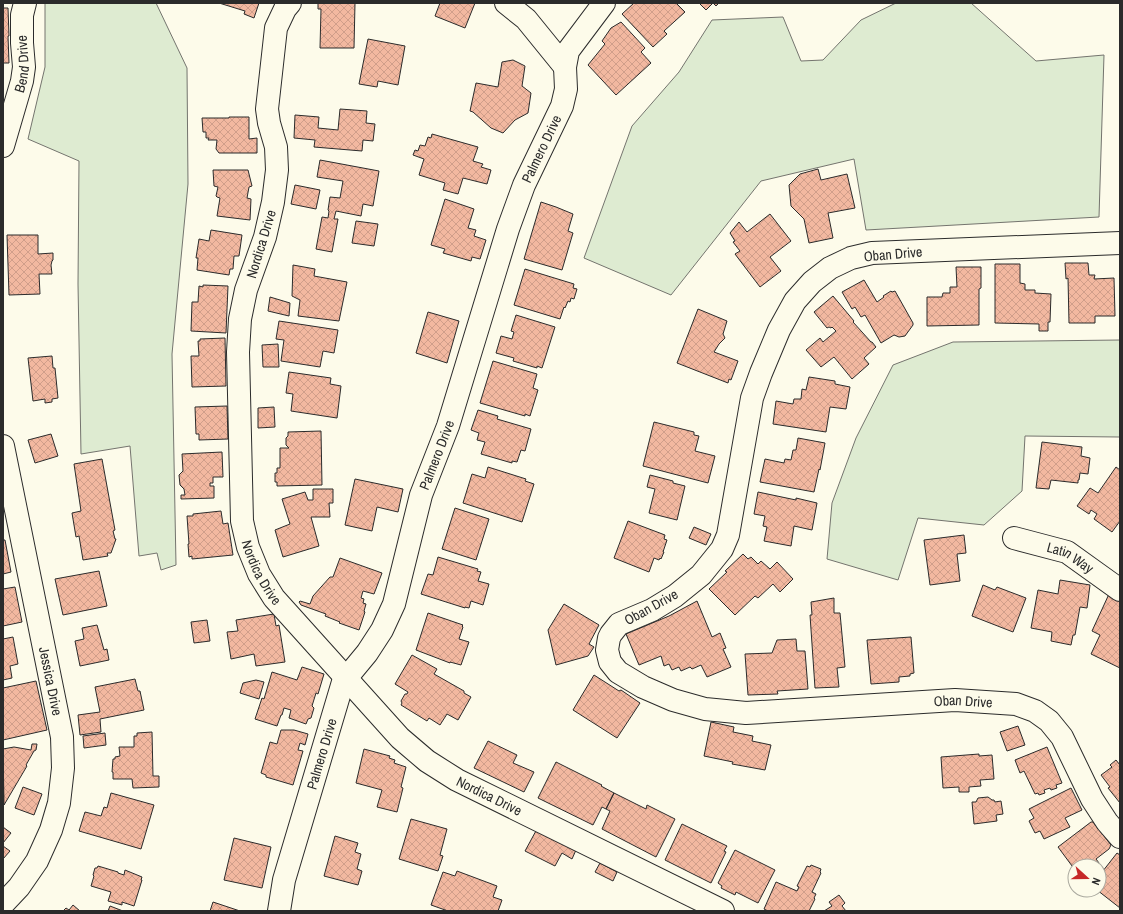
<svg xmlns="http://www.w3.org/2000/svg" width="1123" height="914" font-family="'Archivo Narrow',sans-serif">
  <defs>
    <pattern id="building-cross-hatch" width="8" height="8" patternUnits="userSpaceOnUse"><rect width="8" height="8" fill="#f2b8a0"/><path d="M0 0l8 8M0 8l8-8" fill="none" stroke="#d09e8a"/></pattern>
  </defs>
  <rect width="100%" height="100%" fill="#fdfbea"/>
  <!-- grass -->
  <path fill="#deebd1" stroke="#74746e" d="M45,3H156L187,68L188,184L172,354L176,565L161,570L157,553L139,556L130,446L81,454L78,284L79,161L28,139L45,67Z
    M896,3H971L1036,61L1104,55L1099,217L866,230L854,159L761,181L671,295L584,258L632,126L679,72L712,20L783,17L801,61L823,60L861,20Z
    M1120,340V438L1119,437L1025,436L1022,491L984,525L918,518L898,580L827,559L832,503L856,438L893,365L953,342Z"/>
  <!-- building -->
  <path fill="url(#building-cross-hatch)" stroke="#2b2b2b" d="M219,3H259L254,18L244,14L245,11Z
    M318,3H355L354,48H320L321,9H318Z
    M440,3H475L465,28L435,16Z
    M634,3H677V4L685,12L664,31L667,34L653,47L622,14Z
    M699,3H719L716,6L713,3L706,10Z
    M3,8H8L9,36H8L9,63H3Z
    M621,22L645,48L641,52L651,63L616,95L588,65L605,44L602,41L611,28Z
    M368,39L405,46L398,85L378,81L377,87L359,84Z
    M513,60L525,66L522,86L531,93L528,113L515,120L503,133L491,128L473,112L470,111L476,83L498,87L502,62Z
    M340,109L367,111L366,123L375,124L373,141L363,140L362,151L314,147L315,140L294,138L295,115L319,117L318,128L338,130Z
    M229,117H249V139L257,138V153H219L216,149L217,140H208L209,138H206V132H203L202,118H229Z
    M432,134L478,147L473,161L483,164L481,167L491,170L487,184L463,178L458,194L443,190L445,183L419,175L424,159L413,155L415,150L418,151L420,145L425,146L428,137L431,138Z
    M320,160L379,171L373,206L363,204L361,216L336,211L334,219H338L332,252L316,249L322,217L328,218L329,211L328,210L330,197L340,198L343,181L317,177Z
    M818,169L821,180L847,174L855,208L828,213L833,238L809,243L804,219L791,206L789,185L800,174Z
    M213,170H248L252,186L249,187L247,198L251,199L250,220L217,216L220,198L217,197L216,196L218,187L214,186Z
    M295,185L320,190L316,209L291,204Z
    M445,199L474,209L468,228L476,230L474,236L486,240L480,259L472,257L471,261L443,253L445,249L431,245Z
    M541,202L556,207L573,214L568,231L573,233L562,270L524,259Z
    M770,214L791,241L770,257L781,271L760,287L735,254L740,251L733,242L735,241L730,233L739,222L747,232Z
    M356,221L378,224L374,246L352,243Z
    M211,230L242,235L239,256H234L233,269H230L229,275L197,270L198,258H196L199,239L209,241Z
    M7,235H38V254L53,253V260L52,261L51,265L52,274H39L40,294L9,295Z
    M1065,263H1088L1089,275H1095L1094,279L1114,278L1115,316H1095V323H1069L1068,278L1066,279Z
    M995,264H1020V283L1025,284V290H1035V293L1051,294L1050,322H1048V331H1039V324L995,323Z
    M293,265L315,269L314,276L347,282L339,321L298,316L300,300L292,296Z
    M956,267H981V288L979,289V325L927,326V297H942L943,293H950V287H957Z
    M525,269L574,284L573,288L577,289L574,299L571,298L570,302L568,301L565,308L564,307L560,319L514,305Z
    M864,280L877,302L884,297L883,296L891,291L892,292L895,291L913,323V325L905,336L899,337L894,335L881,343L865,315L861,317L855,307L852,309L842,292Z
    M203,285L228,286L226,333L191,331L192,302H198L199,286L203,287Z
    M833,296L854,321L853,322L871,342H872L876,347L864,358L869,364L852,379L834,357L821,367L806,350L820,338L823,342L836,331L832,327L831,328L829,327L827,328L814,312Z
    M270,297L290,303L289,316L268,311Z
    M698,309L727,321L723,334L725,338L719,344L714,352L738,361L731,380L729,379L728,383L677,363Z
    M428,312L459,321L447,363L416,353Z
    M516,315L555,327L542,368L537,366V368L513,361L514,358L496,353L501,336L512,339L514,332L511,331Z
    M279,321L338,330L334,353L323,351L320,367L281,361L284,340L276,339Z
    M225,338L226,386L192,387L191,356H199L198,341H200V339Z
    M278,344L279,367H263L262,345Z
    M52,356L53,368H55L58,398L52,399V402L45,403V399L33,401L28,358Z
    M493,361L537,374L533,388L538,390L530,416L525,414V416L480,403Z
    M289,372L331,378L330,384L341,386L337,418L291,411L293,394L286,393Z
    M809,377L835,381V384L850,387L846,409L830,407L826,432L773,424L776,401L793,404L794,399H801L802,389L806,390Z
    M227,406L228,439L199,440V434H196L195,407Z
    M274,407L275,427L258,428V408Z
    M478,410L498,416L497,419L531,429L525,451L521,450L517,462L512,461V463L481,454L485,442L477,440L479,433L471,430Z
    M654,422L694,432V435L699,436L695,451L715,456L708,483L643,466Z
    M321,431L322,485L277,486V482H275V473H277V468H280V448H289L286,445V438L288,436V432Z
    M51,434L58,456L35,463L28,440Z
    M798,438L825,443L820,470L819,469L814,492L760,482L765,459L784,463L785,459L791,460L793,450H796Z
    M1042,442L1082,447L1081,456L1090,458L1088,474L1080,473L1079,480H1078V483L1051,480L1049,489L1036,488Z
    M222,452L223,477H213V483H210V486H214V498L181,499V495H185L184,489L180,485L179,475L183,471L182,454Z
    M102,459L115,530L113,531L115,539H116L111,553H107L108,556L83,560L79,536L76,537L72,513L81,511L74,464Z
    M488,467L526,479L525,481L534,484L522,522L463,503L472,474L485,478Z
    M1116,467L1120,470V521L1112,532L1094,519L1097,514L1091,510L1089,514L1077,506L1090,488L1098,493Z
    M650,475L673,481V483L685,486L677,520L649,513L655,489L647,487Z
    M355,479L403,489L398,512L377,507L372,531L345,525Z
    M313,489H333V503H329L330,517H311L319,546L283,557L275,530L290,524L282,499L305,492L308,500H313Z
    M758,492L796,500V498L817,503L812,530L794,526L791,546L764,541L767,527L763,526L765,516L754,514Z
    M455,508L489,519L476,560L442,549Z
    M221,511L223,524L228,523L233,555L192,559V556L189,557L188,544H189L187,516H193V514Z
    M628,521L665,535L664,539L667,540L663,552H664L661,559L660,558L659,560L654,558L649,572L614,558Z
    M694,527L711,534L706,545L689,538Z
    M964,535L966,553L957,554L960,581L930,585L924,540Z
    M3,540H5L11,572L3,574Z
    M743,554L748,559L751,557L758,564L761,561L770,569L777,562L793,579L780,592L773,584L758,598L755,596L735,615L709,589L727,572L725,571Z
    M438,557L478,569L477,571L481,572L478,581L489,584L483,605L471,601L469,608L465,607V608L421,594L428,574L433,575Z
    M340,558L382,573L374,594L363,591L361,598L364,599L363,603L366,604L364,611L365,612L359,630L339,623L340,622L325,616L326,614L301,605L299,602L300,601L310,604L313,596L330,577H333Z
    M99,571L107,606L63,615L55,579Z
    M1060,580L1090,585L1087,608L1080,607L1075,635H1073L1071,645L1051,641L1052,632L1031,628L1038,590L1058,594Z
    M983,585L995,590L997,587L1026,598L1013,632L972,616Z
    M15,587L22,622L3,626V589Z
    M1109,594L1120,599V668L1091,654L1100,635L1092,631Z
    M834,598V613H840L845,667L837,668L839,687L815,688L810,615H812L811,602Z
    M697,601L712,637L720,633L726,648L723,649L731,667L707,677L701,665L692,669L690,667L681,671L679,667L672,670L669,664L664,666L661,656L639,665L626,634L669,616Z
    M564,604L599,625L589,644L594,647L588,656L556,665L548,630Z
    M428,613L463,625L462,626L463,627L459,639L469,642L461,665L450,662V663L416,650Z
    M274,614L276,626L279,625L285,662L256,666L254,654L231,659L227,632L238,631L236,620Z
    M207,620L210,641L194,643L191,622Z
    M97,625L104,650L107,649L109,660L80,666L75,641L84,639L82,628Z
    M13,637L18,664L10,666L12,678L3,680V639Z
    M911,637L914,673L910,674V676L899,677V682L871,684L867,640Z
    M796,639L797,651H805L808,689L777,691L778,694L748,695L745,654L772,653L777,640Z
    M412,655L437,669L434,674L464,691V693L471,697L458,720L447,714L440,725L429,718L427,721L401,705L402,703L401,701L405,694H407L408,692L395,684Z
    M302,667L324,674L318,694L316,693L312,706L314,708L311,718L308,719L306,724L289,718L291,710L284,708L282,715H281L277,726L255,719L262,698L264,699L272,672L297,680Z
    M594,675L619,691L621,690L640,703L617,738L573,710Z
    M135,679L138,691H140L144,710L100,719L101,732L80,735L78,715L100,712L95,687Z
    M256,680L264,682L259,699L240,693L243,683Z
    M36,681L47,730L3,740V688Z
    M711,722L734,727L733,732L753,736L752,741L771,745L765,770L732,764L733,762L704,756Z
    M1018,726L1025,745L1007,751L1000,732Z
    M281,730H294L308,734L305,745L300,743L298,750L303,751L293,785L266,777V775L261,773L270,742L277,744Z
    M152,732L153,776H159V787L133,788L132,779H113V772H112L113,759H115V757L120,756L119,747H134V736H137V733Z
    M105,733L106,745L84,748L83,736Z
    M488,741L517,755L513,763L534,772L524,792L474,768Z
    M32,744H37L36,750L34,751L26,765L27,766L4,805L3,749L14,747L31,750Z
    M1047,747L1062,783L1056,785L1057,788L1051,790L1050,788L1044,790L1045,793L1039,795L1038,793L1035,794L1024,771L1020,773L1015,760Z
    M364,749L390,756L389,758L395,760L394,763L406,767L401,787L403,788L397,812L377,807L382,790L356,783Z
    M979,754V756L992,755L994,779L980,780L981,786L969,787V792H959V787L943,788L941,757Z
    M1116,760L1120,765V803L1108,788L1110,787L1101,775L1112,767L1110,765Z
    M556,762L602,785L601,786L614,793L606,809L602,807L593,825L538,798Z
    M23,787L42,794L34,815L15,808Z
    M1071,788L1082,810L1065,818L1070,827L1044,839L1040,831L1035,833L1029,821L1034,818L1029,809Z
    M111,793L154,805L141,849L79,831L85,812L101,816L104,807L107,808Z
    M614,793L646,809L647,805L675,819L656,857L602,829L610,811L606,809Z
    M988,797L992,800H994L995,802L1001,801L1003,814L996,815L997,821L974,824L972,802H976L978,798Z
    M411,819L447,829L440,855L443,856L438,871L399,859Z
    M1091,822H1093L1111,845L1109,849L1096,859L1099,863L1095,866H1075V870L1058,847Z
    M682,824L727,846L724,851L726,852L711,883L665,860Z
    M3,827L11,833L3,843Z
    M537,829L576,850L572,859L562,853L555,866L525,851Z
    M335,836L358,843L355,852L361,854L357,869L362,871L358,885L324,876Z
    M234,838L271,847L262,888L224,880Z
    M3,846L10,851L3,859Z
    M735,850L775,870L758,903L736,892L735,895L721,888L722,886L718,883Z
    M1117,853L1120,855V908L1097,890H1099V876Z
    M600,863L617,872L613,881L595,872Z
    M811,865L821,869L820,872L821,873L812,892L816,894L814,898L815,899L809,911H768L764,909L776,882L797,891L799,887L797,886L807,866L810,867Z
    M98,866L118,872V873L124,875L125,870L142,877L141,880H142L134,906L122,902V905L108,901L111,892L91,886L94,876L93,875L95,868H97Z
    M457,871L497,886L493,897L502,900L498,911H448L431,905L443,872L455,876Z
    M839,895L845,903L842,906L846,911H824L832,906L829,902Z
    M213,902L240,911H210Z
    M73,905L80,911H63L66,908L69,910Z
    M110,906L123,911H108Z"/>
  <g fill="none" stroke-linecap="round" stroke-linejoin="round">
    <!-- minor casing -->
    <g stroke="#2b2b2b" stroke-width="24">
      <g id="minor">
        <path id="s1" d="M290,3L285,9L276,28L267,109L269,123L276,147L277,170L273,202L265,237L246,290L240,319L238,352L242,521L248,547L259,574L274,598L400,738L427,761L457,780L723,911"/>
        <path d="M506,3L526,19L565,67"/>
        <path id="s2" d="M3,146L22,81L24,67L22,43V15L25,3"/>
        <path id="s3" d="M1120,243L872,253L851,258L830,268L812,282L795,301L779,330L761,373L752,398L728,535L722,549L701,575L675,596L652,610L619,624L611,634L609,638L607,650L610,662L618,672L643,687L673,700L705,709L746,713L955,700L1016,704L1035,711L1049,721L1062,737L1092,799L1107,822L1120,837"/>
        <path id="s4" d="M3,446L62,737L63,768L59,803L51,830L37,861L19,887L3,904"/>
        <path id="s5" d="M1014,538L1067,552L1120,590"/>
        <path id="s6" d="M279,911L284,880L343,682L367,653L382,630L394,604L421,495L448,426L508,229L524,185L562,106L566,89L565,67L568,51L604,3"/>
      </g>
    </g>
    <!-- minor -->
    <use href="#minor" stroke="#fdfbea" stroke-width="22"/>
  </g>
  <g text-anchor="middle" stroke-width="3" stroke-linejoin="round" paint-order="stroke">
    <!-- street labels -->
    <g font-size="14" fill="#2b2b2b" stroke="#fdfbea">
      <text dy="5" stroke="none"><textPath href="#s2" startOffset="85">Bend Drive</textPath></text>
      <text dy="5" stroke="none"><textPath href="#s6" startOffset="811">Palmero Drive</textPath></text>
      <text transform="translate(261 244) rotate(-73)" y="5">Nordica Drive</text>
      <text transform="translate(893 254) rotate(-5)" y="5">Oban Drive</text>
      <text dy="5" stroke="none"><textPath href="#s6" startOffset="487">Palmero Drive</textPath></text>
      <text dy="5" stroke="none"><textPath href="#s5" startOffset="60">Latin Way</textPath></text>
      <text dy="5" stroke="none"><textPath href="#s1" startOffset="584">Nordica Drive</textPath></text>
      <text transform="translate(651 607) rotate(-29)" y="5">Oban Drive</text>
      <text dy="5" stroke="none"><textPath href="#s4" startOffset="240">Jessica Drive</textPath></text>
      <text dy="5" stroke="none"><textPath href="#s3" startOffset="1140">Oban Drive</textPath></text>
      <text dy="5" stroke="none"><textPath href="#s6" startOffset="163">Palmero Drive</textPath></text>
      <text dy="5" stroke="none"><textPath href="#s1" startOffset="908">Nordica Drive</textPath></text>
    </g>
  </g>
  <!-- border -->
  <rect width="1123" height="914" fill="none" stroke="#2b2b2b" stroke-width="8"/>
  <!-- north arrow -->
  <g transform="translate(1087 878) rotate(111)"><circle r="19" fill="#fdfbea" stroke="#a9a89e"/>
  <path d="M0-3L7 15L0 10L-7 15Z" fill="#c62828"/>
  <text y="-6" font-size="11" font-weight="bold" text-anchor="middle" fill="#2b2b2b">N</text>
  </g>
</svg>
